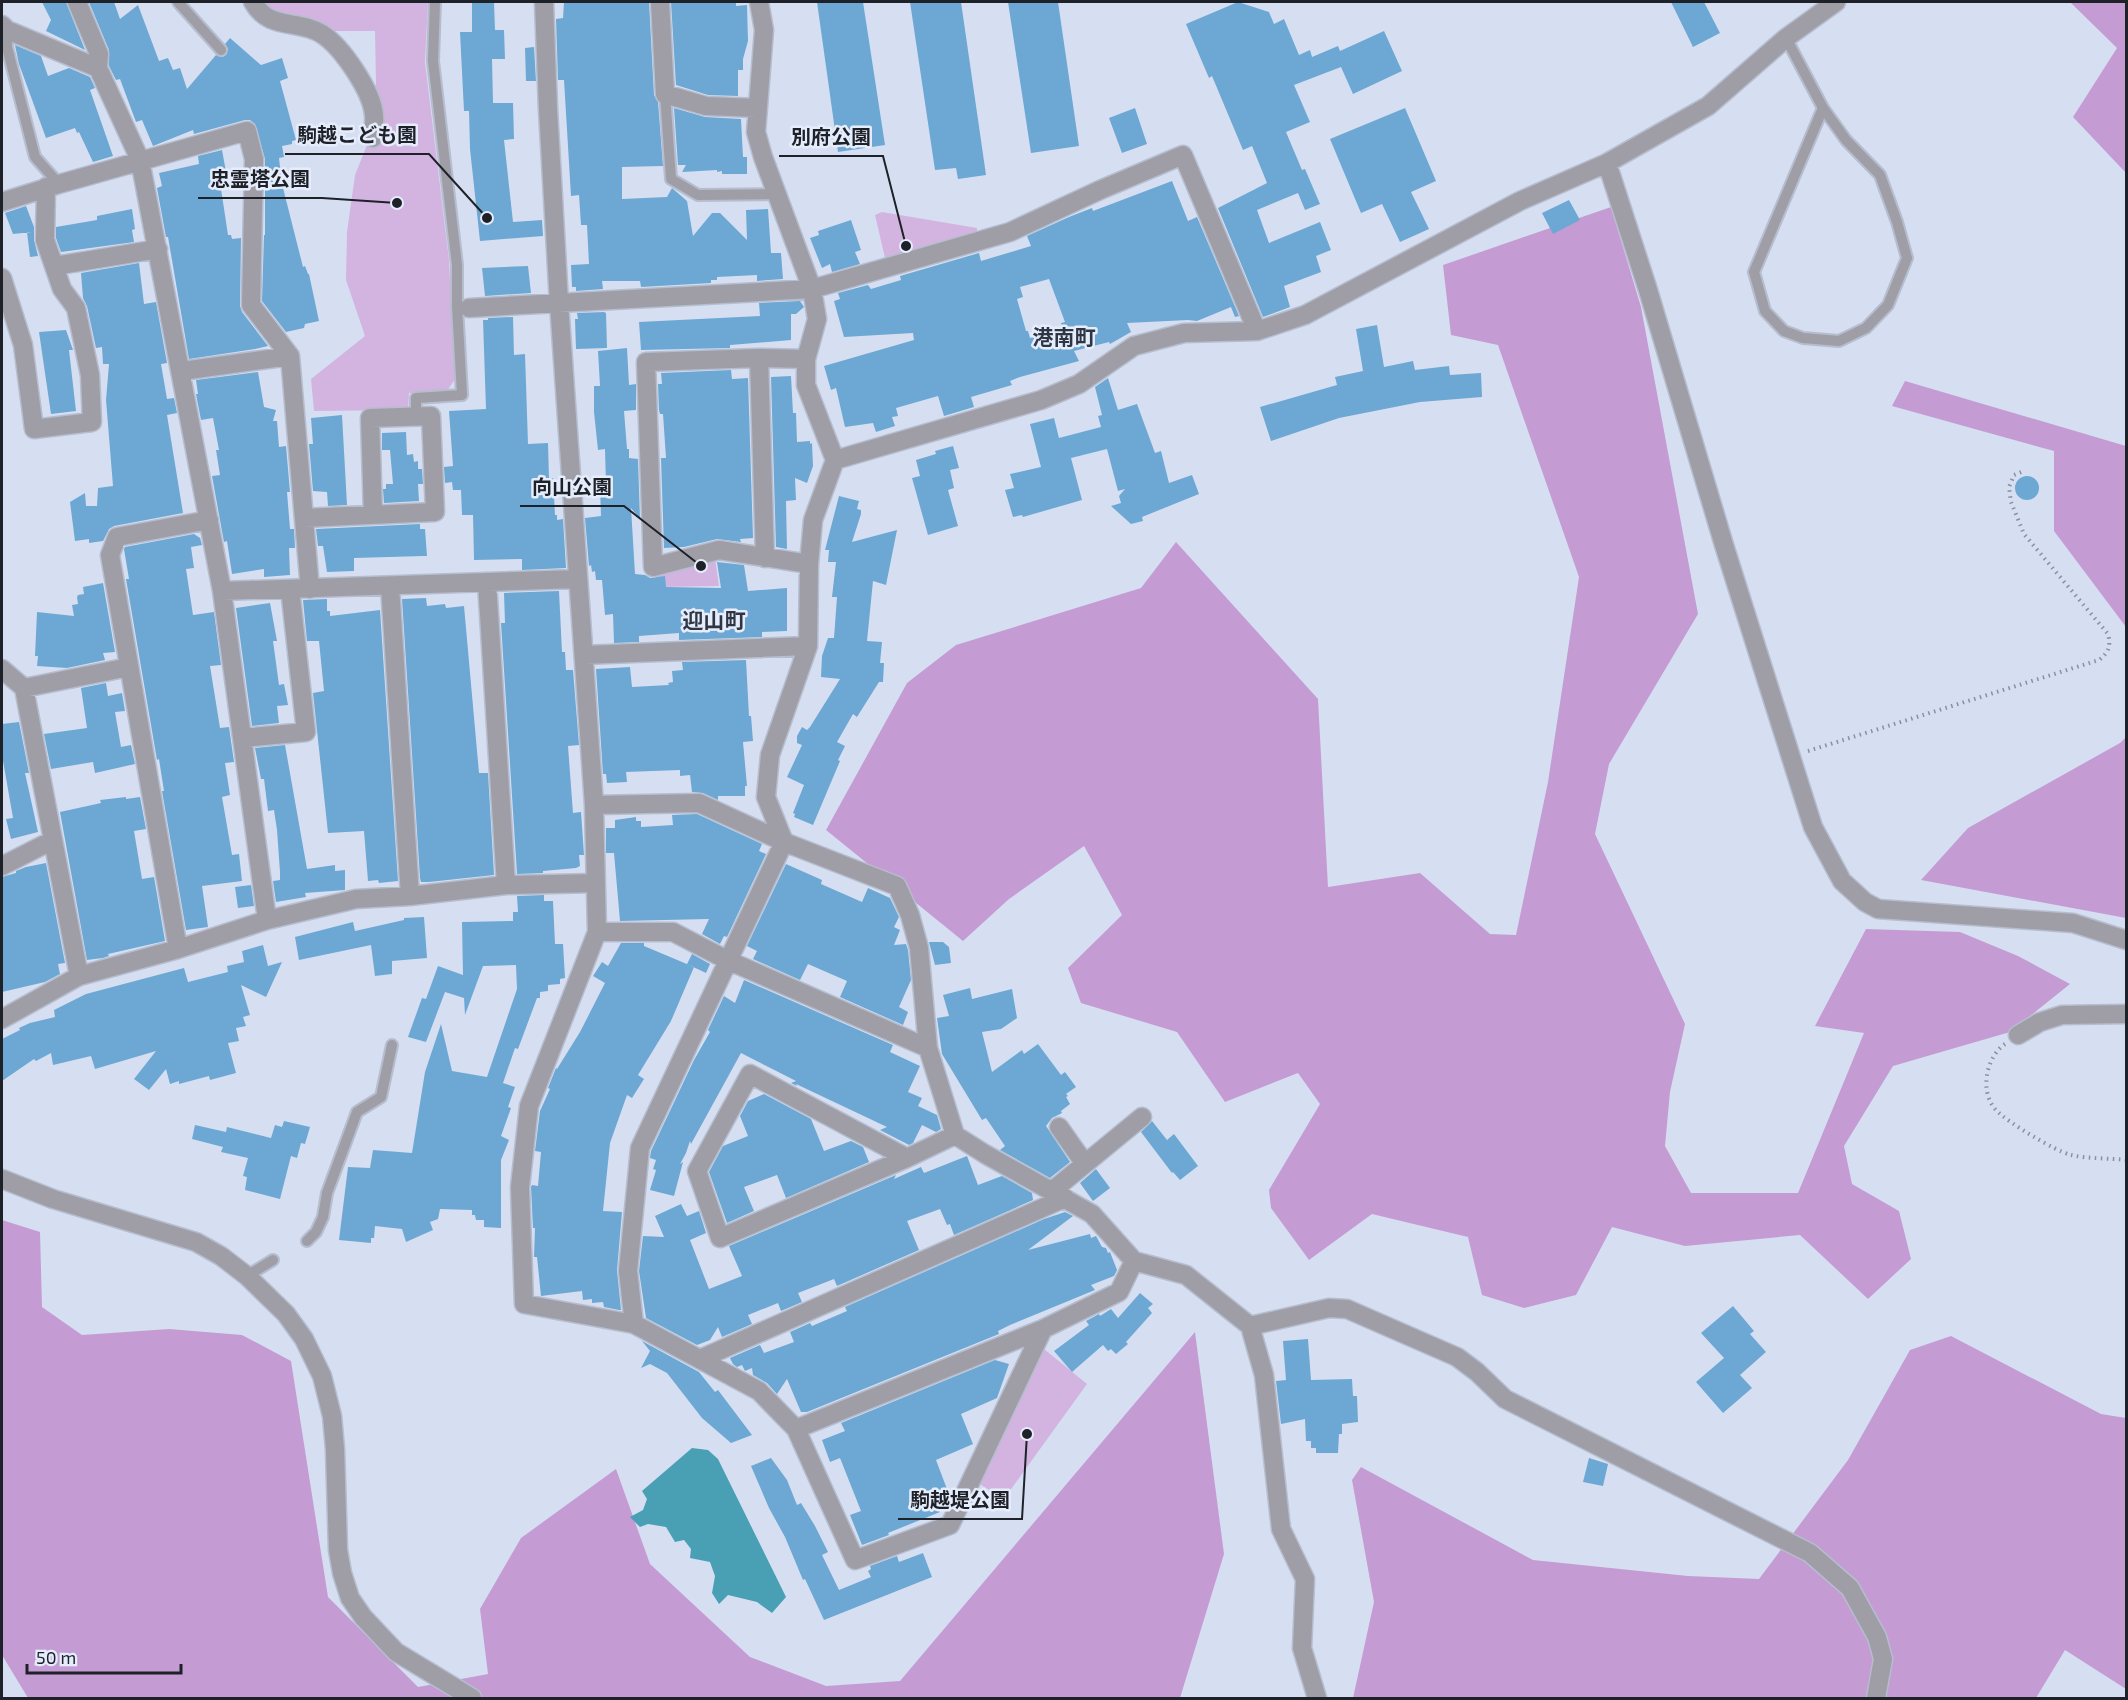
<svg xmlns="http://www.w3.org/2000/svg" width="2128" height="1700" font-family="'Exo 2','Noto Sans JP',sans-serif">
  <rect width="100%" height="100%" fill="#d6dff2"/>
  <!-- green -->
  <path fill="#d3b4e0" d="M265,2H428L425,62L449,260L455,379L447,391L409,393L408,410L314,411L311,379L365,336L346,280L347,232L355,175L367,145L368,117L359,91L376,85L375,31H332L278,15Z
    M882,212L977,228V233L885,258L875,215Z
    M715,558L719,586L659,587L658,573Z
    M1044,1349L1087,1384L1004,1499L978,1483Z"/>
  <!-- forest -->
  <path fill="#c49cd3" d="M2070,2H2126V173L2073,117L2117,48Z
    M1611,207L1641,307L1698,614L1609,764L1595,834L1685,1024L1670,1092L1665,1146L1691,1193H1798L1864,1033L1815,1026L1866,929L1960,932L2018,956L2070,984L2010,1032L1893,1066L1844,1146L1852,1184L1899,1211L1911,1259L1868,1299L1800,1235L1685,1246L1612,1227L1576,1295L1524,1308L1482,1295L1468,1237L1372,1214L1309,1260L1271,1208L1269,1190L1320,1104L1298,1073L1225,1102L1177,1032L1081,1003L1068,968L1122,915L1084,846L1009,899L963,941L826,830L907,683L956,645L1141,588L1176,542L1318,699L1328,887L1420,873L1490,934L1516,935L1548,782L1579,577L1498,345L1451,335L1443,265Z
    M1905,381L2126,446V627L2054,531V451L1892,406Z
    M2126,737V918L1921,880L1968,828L2120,743Z
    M2,1220L40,1232L42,1307L82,1335L169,1329L242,1335L291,1361L328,1597L418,1687L488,1674L480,1609L521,1538L616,1469L650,1564L750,1657L826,1686L900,1681L1195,1332L1224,1554L1180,1698H28L2,1655Z
    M1951,1336L2101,1414L2126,1418V1689L2065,1650L2036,1698H1353L1374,1602L1352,1480L1361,1467L1533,1560L1688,1576L1759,1579L1848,1460L1910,1350Z"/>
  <!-- water -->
  <path fill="#49a0b5" d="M692,1448L708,1450L718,1459L786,1597L772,1613L757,1602L728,1595L719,1604L712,1593L715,1576L710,1562L690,1558L691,1549L684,1540L675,1542L666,1527L648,1524L640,1527L630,1517L643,1510L647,1499L642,1491Z"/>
  <!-- building -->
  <path fill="#6ca8d3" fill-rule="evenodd" d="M42,2H66L85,50L46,31L51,20Z
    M89,2H114L120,19L138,5L159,61L168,58L173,70L180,68L187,89L216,55L222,57L226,55L228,49L225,44L230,38L261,65L282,58L288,78L280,81L296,140L292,141V144L282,146L284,157L279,158L282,184L303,267L305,266L308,274H309L319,321L305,324L304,328L286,332L262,301L264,235H265V159L255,124L250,120H245L194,134L193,130L153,146L142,120L136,122L120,79L116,80L109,66V50Z
    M472,2H494L495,30H504L505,59H492L493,103H513L514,139L504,140L513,222L542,220L543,236L480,241L470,149L469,111H464L460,32H472Z
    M564,2H649L654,95L658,102L663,166L622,167V199L667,197L672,188L687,201L693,236L712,213H720L747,240L746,210L768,209L771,253H781L783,279L757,281V275L717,277V280H711V283L641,287L640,281H602L603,289L576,291V287H572L571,265L589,264L587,225H581L579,195L571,196L564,80H558L556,19L563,18Z
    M671,2H736V6L747,5L748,41L743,59V70H738V96L708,95L676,85Z
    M817,2H863L885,145L838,152Z
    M910,2H961L986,175L958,179L956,168L935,170Z
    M1008,2H1058L1079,146L1031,153Z
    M1238,2L1269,12L1274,24L1284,19L1299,55L1310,50L1312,57L1338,46L1340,51L1384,31L1402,71L1353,94L1341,67L1294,85L1310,122L1286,132L1302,170L1305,169L1320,204L1305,210L1298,193L1257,210L1269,243L1320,222L1331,250L1316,256L1321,272L1284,286L1290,307L1263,317L1218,208L1267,183L1252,146L1243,150L1212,76L1209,78L1186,24Z
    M1671,2H1704L1720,33L1693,47Z
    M15,45L41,56L48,76L69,68L90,77L95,88L90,90L113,156L93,162L79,132L77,133L75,128L46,138L19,64Z
    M534,47L536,81H526L525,48Z
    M674,108L705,117L741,119L743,157H747V174H722V171L717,172V170L682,172L686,165H678Z
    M1135,108L1147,144L1122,153L1109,118Z
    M1405,108L1436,181L1411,192L1429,229L1400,242L1382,204L1361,213L1330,139Z
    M222,150L229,188L221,189L228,235H231L232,239L241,238L240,306L242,312L268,346L255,349L189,359L168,237H166L157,188L162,186L159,173L199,164L198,156Z
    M1172,181L1188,221L1197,217L1239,316L1235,317L1231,307L1197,321L1188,320L1127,323L1131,332L1110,344L1109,342L1074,351L1079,361L1020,377L1010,381L1012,385L971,397L974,407L944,416L938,396L896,408L898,416L892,417L895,426L876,432L873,423L845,427L836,388L831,390L824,366L914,340L913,333L844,337L834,301L840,299L838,293L868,285L871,289L901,280L900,276L979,253L981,261L1031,246L1027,236L1069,217L1092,208L1093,211ZM1049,279L1065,322L1061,323L1063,330L1030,338L1028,331H1026L1017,299L1023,297L1020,287Z
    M1569,200L1580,220L1553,234L1542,213Z
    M26,206L34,227V240L38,256L30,257L27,232H32L13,234L5,213Z
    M132,209L135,229L132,230L134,242L61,252L56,238V227L97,220V216Z
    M851,220L861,250L855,252L860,264L832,272L830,264L822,268L810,238L819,235L818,231Z
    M139,263L144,304L156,302L167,363L161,364L167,399L174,398L177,413L167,415L183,513L114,526L109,529L103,541L89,543V539L75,541L70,502L85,493L86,506H97L98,488L113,486L106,400L109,364H103L102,347L96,348L87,306L83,298L81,273Z
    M528,266L531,293L485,296L482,268Z
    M800,301L804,307L796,314H791V340L730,345V348L641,350L639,322L760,316L759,303Z
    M604,312L606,313L607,348L576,349L575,319H578L577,313Z
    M513,317L514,355L525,354L528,444L548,443L549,479L553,478L555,515H557V520L563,519L566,568L522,570V559L474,560L473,515H462L461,490H453L452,482L445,483L444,467L453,466L449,411L486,409L483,320H488V318Z
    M1377,325L1384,367L1413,361L1415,370L1449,366L1450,375L1481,373L1482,397L1420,402L1339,418L1271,441L1260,407L1337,385L1335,377L1363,371L1356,329Z
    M66,330L73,350H69L76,411L51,414L39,332Z
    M627,348L629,385L636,384V410L624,411L627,449H629V458L638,459L640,519L631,508L635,574L645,575L650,578L665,576L666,587L721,588L717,562L744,565L748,591L787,588V631L762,632V637L679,640V633L639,636V642L614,643L613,614L605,615L602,580H596L595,571L592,572L591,565L589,566L585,518L601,516L600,485H606L605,449L598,450L594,412V386H600L598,351Z
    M731,370L732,379L748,378L753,538L740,539L741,542L717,539L684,547L664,548L661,458H666L663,414H660L659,410L658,384H662L661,373Z
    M258,372L264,407L276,410L273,421H277L279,447L286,446L290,492H287L290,529H294L295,548H289L290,575L264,577V569L232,574L227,541L224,542L212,476L220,475L216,450H219L213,418L201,420L196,394H198L196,380Z
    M791,376L793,413H796L797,442L810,441V444L812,443L813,466L807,483L795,478L796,500L786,501L787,549L776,547L771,377Z
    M1108,378L1118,410L1137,404L1155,453L1161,451L1169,483L1192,475L1199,494L1142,517L1143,521L1131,524L1111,506L1121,503L1119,496L1125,489L1118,491L1107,449L1071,458L1082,500L1023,517L1022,515L1013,517L1005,490L1014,488L1010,474L1041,467L1030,424L1054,418L1059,438L1101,427L1098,416L1102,415L1095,387Z
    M342,415L347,505L328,506L327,492L313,491L309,444H313L311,418Z
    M406,432L407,455L413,454L414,462L418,461V469H422L423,484H418L419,501L384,503L383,489H386V484H393L390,450H382V433Z
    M953,446L959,468L950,470L954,488L948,490L958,526L928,535L912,478L920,476L916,460L936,454L935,451Z
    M2015 488a12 12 0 1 1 24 0a12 12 0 1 1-24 0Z
    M839,496L859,501L857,509L861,510V514L852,542L897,530L886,585L873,581L867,641L882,642L880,663H884L883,682H879L857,717L853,714L837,742L845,746L838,760L840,761L813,825L794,817L795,814L793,813L804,785L787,777L802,745L797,743V736L802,727L807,730L810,727L840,679L821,677L822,656L828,638H834L837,597H832L836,562H828L829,550H825Z
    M420,524V529H425L427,556H424L354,558V571L327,572L323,546H318L316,529Z
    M194,534L200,538L202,545L191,547L194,568L186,569L193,615L214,612L221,665L210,666L220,728L229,727L234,762L225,763L230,795L222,797L232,855L239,854L242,881L202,886L208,927L186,930L162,791H164L159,759L157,760L126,579H129L124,549L125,547Z
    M103,583L115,652L103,653L105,660L67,668L37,666L38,656H35L37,612L74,616L72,605L78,604L77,597L78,595L84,594L83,587Z
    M559,591L562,652H565L566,670H573L579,745L568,746L573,813L581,812L584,855H579L580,866L576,868L543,871V873L517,874L501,623H505L504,593Z
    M426,598L427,606L445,604L446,608L464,606L479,773H488L494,875L429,882H421L420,878L402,599Z
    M327,599V611H330V616L380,610L398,881L379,883L378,880L368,881L364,831L328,833L313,693L324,691L319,641H307L303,600Z
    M270,603L277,641H273L279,685L284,684L288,705L277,706L279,723L252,726L236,608Z
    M746,660L749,716H751L753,741L743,742L747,786H745V796H718V800L703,793L692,792L690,775L680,776V770L626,772L627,782L607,783L606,774H603L596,669L630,667L632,687L669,685L668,683L673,682L672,671L683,670L682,662Z
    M106,683L108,696L122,693L125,711L115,712L121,747L131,745L135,764L95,773L93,762L51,769L44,734L87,728L81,688Z
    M19,722L29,773H25L38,832L11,839L6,819L13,818L2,755V724Z
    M285,745L307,869L335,865V871L345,870V890L305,893L306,897L276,902L273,881L280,880V872L277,830L274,810L268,811L264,779H261L255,748Z
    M126,797V799L140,797L146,829L134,831L142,879L154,877L165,941L108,954L109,956L103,958L87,960L60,812L101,803L100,800Z
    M697,814L762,844L759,851L766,854L727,937L724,936L720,944L702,934L709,919L620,921L614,853H606V828H615V820L636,817V821H641V827L673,825L672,815Z
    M46,863L65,963L58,964L60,974L45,982L2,992V877L16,873V871L26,867Z
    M786,864L822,880L821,884L862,902L868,888L890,898L899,917L894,927L900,930L894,945L906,944L908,950L911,980L899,1007L908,1012L903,1025L840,997L847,981L808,964L800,980L753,959L757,951L747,946Z
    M251,885L254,906L238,908L235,887Z
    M544,895V901H553L555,944H563L565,978L560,979V984L548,985V991L540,992V998H537L518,1049L515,1048L503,1083L515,1087L508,1107L511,1108L501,1136L509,1140L501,1160V1228L484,1227V1220H476L475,1215H472V1210L440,1209L438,1219L430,1222L433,1230L406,1242L402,1229L375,1226L374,1238H371V1243L339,1240L348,1167L370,1168L373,1150L412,1153L425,1072L441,1024L452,1071L487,1077L517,989L516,965L483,966L465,1015L464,998L445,992L426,1042L408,1037L422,998L426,999L438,966L463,975L462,922L513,921V912H518L517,896Z
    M424,917L427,958L392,961V974L375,976L371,945L299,960L295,937L353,922L355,931L404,920V918Z
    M929,942H943L949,947L951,963L935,965Z
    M644,943V946L694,967L671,1021L638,1075L644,1079L632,1098L627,1095L610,1143L603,1211L622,1212L617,1270L621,1310H619L604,1307L603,1302L592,1303V1299L583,1300L582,1291L541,1296L537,1257H534L535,1228H533L531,1187L532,1185L538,1186L541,1152L535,1151L540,1111L550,1089L548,1088L556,1068L557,1069L580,1032L605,983L593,976L602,962L608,966L621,943Z
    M263,945L268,966L282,962L266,997L241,985L250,1015L243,1017L246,1026L236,1028L239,1041L228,1043L236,1073L210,1080L209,1076L179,1084V1081L170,1084L166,1069L149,1090L134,1079L156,1051L95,1069L91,1056L53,1065L51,1053L36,1061L34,1059L2,1081V1039L20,1030L19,1028L30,1023L55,1017L54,1010L86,994L184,968L188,982L228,972L227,966L244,962L242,951Z
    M692,954L710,964L706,973L687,964Z
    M744,980L893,1045L890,1052L920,1066L908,1092L922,1098L918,1106L937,1115L941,1129L936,1132L922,1125L913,1143L909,1145L880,1130L887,1127L796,1084L797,1086L791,1083L796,1081L741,1053L691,1144L690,1141L686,1153L680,1164L683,1162L674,1196L650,1190L656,1170L653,1169L656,1160L650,1158L651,1151L694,1060L710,1032L708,1030L724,996L735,1003Z
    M970,988L972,999L1012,989L1017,1018L1001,1029L982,1032L992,1072L1022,1050L1024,1054L1038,1044L1061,1075L1065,1072L1076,1087L1066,1094L1068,1096L1066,1097L1070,1104L1061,1111L1062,1113L1052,1118L1046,1126L1070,1162L1050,1178L1000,1150L1005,1146L986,1118L982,1120L942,1054L937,1018L949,1016L943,995Z
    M764,1094L811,1119L824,1151L851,1141L863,1147L869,1162L786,1198L777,1175L744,1187L754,1211L727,1223L709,1172L723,1146L748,1136L740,1116L748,1101Z
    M284,1121L310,1127L305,1144L301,1143L297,1158L291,1156L280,1199L245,1190L247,1177L243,1176L248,1158L221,1152L223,1147L192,1139L195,1125L226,1132L227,1127L271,1138L275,1125L282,1127Z
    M1152,1121L1167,1140L1174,1134L1198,1166L1180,1180L1173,1172L1172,1173L1141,1132Z
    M967,1156L978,1185L1002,1176L1032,1193L1033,1200L954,1235L950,1224L947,1225L940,1209L907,1221L919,1250L837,1286L834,1279L798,1293L802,1302L781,1311L778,1303L748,1315L752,1324L722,1337L718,1327L710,1340L697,1345L646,1318L639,1271L643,1236L664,1237L655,1216L681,1204L687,1216L699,1211L706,1233L690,1240L709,1289L742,1276L729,1246L896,1175L894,1179L921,1167L924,1173Z
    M1096,1169L1110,1188L1093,1201L1080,1183Z
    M1065,1212L1073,1216L1028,1250L1090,1234L1091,1238L1096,1236L1102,1247L1106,1248L1108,1253L1110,1252L1117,1270L1114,1276L1091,1285L1095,1290L1010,1325L998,1331L999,1334L807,1412H801L787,1379L777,1394L767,1383L753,1375L752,1368L745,1371L742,1365L737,1367L733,1364L730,1358L760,1345L764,1353L794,1342L790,1332L810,1323L812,1326L847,1311L845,1307L1044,1219Z
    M1140,1293L1153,1304L1148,1308L1152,1313L1126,1342L1128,1344L1116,1354L1111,1349L1108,1351L1103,1345L1072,1372L1054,1351L1089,1325L1086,1321L1099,1314L1100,1316L1111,1309L1118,1318Z
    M1733,1306L1754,1331L1750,1334L1766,1352L1740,1375L1752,1388L1723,1413L1696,1382L1724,1358L1701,1333Z
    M1308,1339L1311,1380L1352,1379L1353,1396H1357L1358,1422L1342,1424V1434H1339L1338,1453H1316V1448H1311V1441H1306L1305,1419L1281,1424L1276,1381L1286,1380L1283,1341Z
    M642,1341L699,1372L715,1392L718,1390L752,1435L731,1443L702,1418L667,1373L650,1364L641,1368L650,1351Z
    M995,1360L1009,1364L997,1398L961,1414L973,1444L936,1460L950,1497L945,1499L946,1507L939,1510L940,1512L888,1533L889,1535L862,1545L850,1515L861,1511L840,1458L830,1462L822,1440L845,1431L841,1423Z
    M771,1458L787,1480L797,1505L801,1503L815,1526L828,1552L822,1555L839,1590L871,1577L868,1571L871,1569L870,1566L897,1556L899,1562L923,1553L932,1577L824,1620L805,1579L803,1580L785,1537L769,1508L751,1466Z
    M1589,1458L1608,1464L1603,1486L1583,1482Z"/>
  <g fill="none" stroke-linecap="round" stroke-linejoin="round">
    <!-- service casing -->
    <g stroke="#b5bdce" stroke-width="14">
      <path id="service" d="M178,2L221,50
        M7,30V47L35,157L59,184
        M1786,38L1823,108
        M665,94L671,179L698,195L777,194
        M1823,108L1846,140L1880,175L1897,222L1907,258L1888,305L1866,328L1839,341L1803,338L1784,331L1765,311L1754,272Z
        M416,408V398L462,395L457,306V265L433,61L435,2
        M307,1241L316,1232L323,1217L327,1193L357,1112L381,1097L392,1045
        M247,1276L273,1260"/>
    </g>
    <!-- minor casing -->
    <g stroke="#b5bdce" stroke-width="21">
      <path id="minor" d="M77,2L99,54L98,68
        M253,2C269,31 298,19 322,34C342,47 372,91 374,115C375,122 373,131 373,138
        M544,2L548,109L559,303L594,805L597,932L529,1106L520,1187L524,1304L634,1324L759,1391L796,1429L855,1560L950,1525L1043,1329
        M660,2L665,94L706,106L757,108
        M2,25L7,30L98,68L140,160L222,591L267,920
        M1607,163L1648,290L1724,545L1813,827L1842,881L1865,902L1878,909L2073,923L2126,940
        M2,202L59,184L247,131L254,159L251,305L290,356L310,589
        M54,266L158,249
        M2,278L23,345L34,429L92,422L90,375L76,308L62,289L45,240L46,187
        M469,308L812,289L1010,232L1100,190L1183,155L1257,331
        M759,358L765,558
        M806,359L759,358L646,362L653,567L719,550L809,564
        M182,371L290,356
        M835,460L1041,400L1079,384L1134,346L1184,333L1257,331L1305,315L1520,201L1607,163L1708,106L1786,38L1836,2
        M304,518L435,512L431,416L370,418L373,515
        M487,582L506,885
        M390,586L410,896
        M222,591L578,579
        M584,655L808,646
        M2,669L24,688
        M242,738L306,732L290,589
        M594,805L699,803L784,842L897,886L910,915L919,948L928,1048L955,1135L985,1154L1092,1214L1134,1261L1186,1275L1250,1326L1264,1375L1281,1529L1305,1579L1302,1648L1317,1698
        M2,866L53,840
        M597,932H673L727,960L928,1048
        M178,949L110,555L117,537L209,520
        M79,976L24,688L129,667
        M2,1019L79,976L178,949L267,920L356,899L410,896L506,885L596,883
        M2018,1035L2040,1022L2062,1015L2126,1014
        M750,1074L907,1158L720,1238L697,1171Z
        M1059,1127L1085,1164
        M907,1158L955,1135
        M1052,1191L1142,1117
        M634,1324L628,1271L640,1148L784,842L766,797L770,755L808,646L809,564L813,520L835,460L806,385V359L817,319L812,289L763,157L756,132L764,30L759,2
        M1250,1326L1329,1308L1347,1309L1457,1357L1477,1372L1505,1399L1810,1553L1850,1588L1877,1637L1883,1659L1876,1698
        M700,1359L1065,1198
        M796,1429L1043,1329L1119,1292L1134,1261"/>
    </g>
    <!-- tertiary casing -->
    <g stroke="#b5bdce" stroke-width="21">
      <path id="tertiary" d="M2,1179L53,1199L196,1242L221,1256L247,1276L286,1314L304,1339L322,1376L332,1416L335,1449L338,1550L342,1573L350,1598L363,1617L396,1652L472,1698"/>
    </g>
    <!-- path -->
    <path stroke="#89909e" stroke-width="4" stroke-dasharray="1.5 4.5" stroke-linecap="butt" d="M1808,751L2099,660C2109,652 2111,646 2108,634L2024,534L2011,502L2009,487L2014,475L2024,471
      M2005,1044C1986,1057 1979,1092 1996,1110C2007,1122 2055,1151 2071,1155C2088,1159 2109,1158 2126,1160"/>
    <!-- service -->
    <use href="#service" stroke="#9f9ea7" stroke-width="10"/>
    <!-- minor -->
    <use href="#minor" stroke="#9f9ea7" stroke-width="18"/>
    <!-- tertiary -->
    <use href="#tertiary" stroke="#9f9ea7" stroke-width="18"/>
  </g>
  <g text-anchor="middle" stroke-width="5" stroke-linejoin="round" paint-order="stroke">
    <!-- quarter labels -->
    <g font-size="21" font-weight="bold" fill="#2e3543" stroke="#e5ecfb">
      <text x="1064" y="345">港南町</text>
      <text x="714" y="628">迎山町</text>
    </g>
  </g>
  <!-- callouts -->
  <path fill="none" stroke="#1e2128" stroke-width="2" d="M487 218L429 154H285M906 246L883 156H779M397 203L322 198H198M701 566L624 506H520M1027 1434L1022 1519H898"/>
  <g fill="#1e2128" stroke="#e5ecfb" stroke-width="2">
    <circle cx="487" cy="218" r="6"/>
    <circle cx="906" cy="246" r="6"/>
    <circle cx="397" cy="203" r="6"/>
    <circle cx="701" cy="566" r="6"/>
    <circle cx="1027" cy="1434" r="6"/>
  </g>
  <g font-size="20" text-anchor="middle" font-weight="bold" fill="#1e2128" stroke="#e5ecfb" stroke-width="5" stroke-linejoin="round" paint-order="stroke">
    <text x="357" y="142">駒越こども園</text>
    <text x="831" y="144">別府公園</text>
    <text x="260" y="186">忠霊塔公園</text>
    <text x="572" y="494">向山公園</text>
    <text x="960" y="1507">駒越堤公園</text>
  </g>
  <!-- border -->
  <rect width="2128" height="1700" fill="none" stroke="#1e2128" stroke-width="6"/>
  <!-- scale -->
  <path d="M27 1664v9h154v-9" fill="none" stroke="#1e2128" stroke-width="3"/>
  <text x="36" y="1664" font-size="18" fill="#1e2128" stroke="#e5ecfb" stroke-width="4.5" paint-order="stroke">50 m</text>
</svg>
